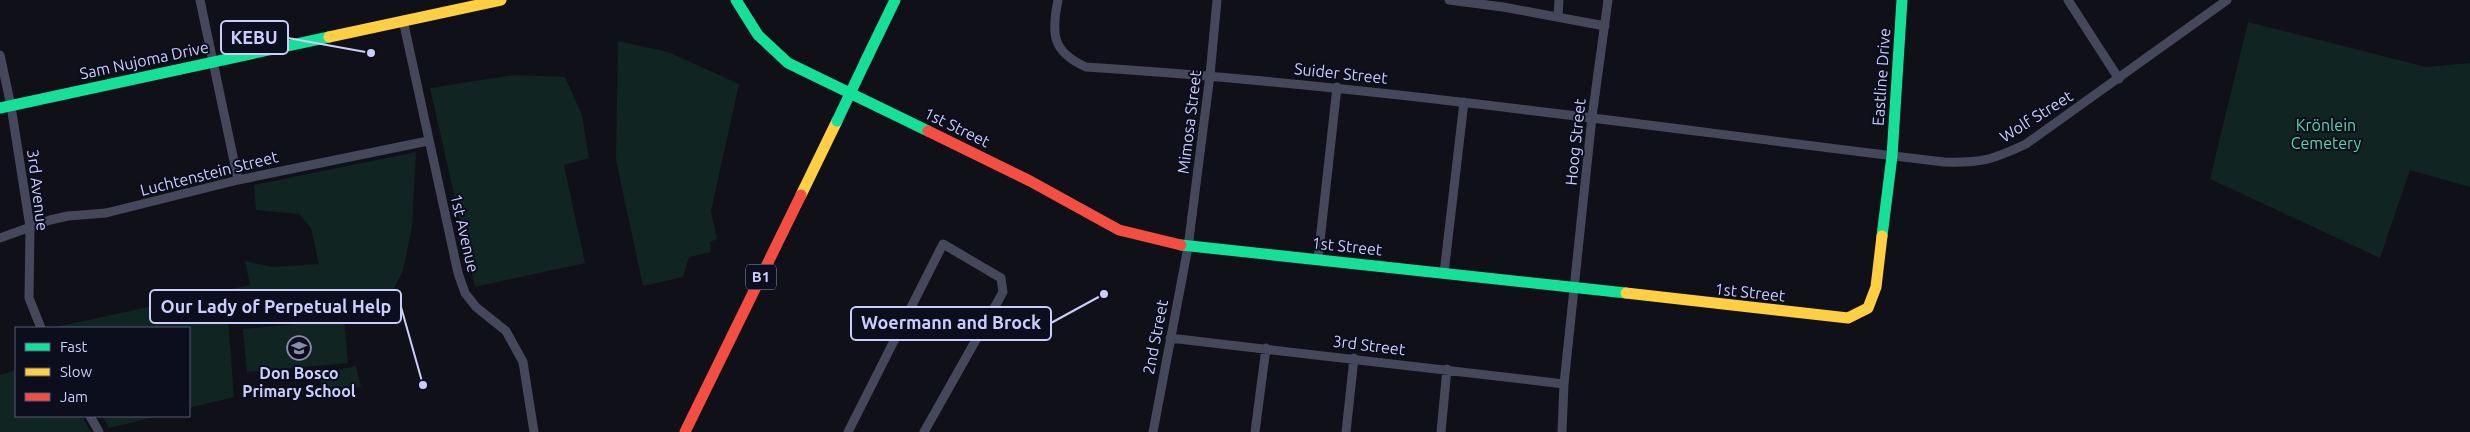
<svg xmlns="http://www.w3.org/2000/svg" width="2470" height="432" font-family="Ubuntu,sans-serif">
  <rect width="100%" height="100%" fill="#101019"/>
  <!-- green -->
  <path fill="#102421" d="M2248,22L2426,67L2470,63V187L2410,170L2380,258L2210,179Z
    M618,41L668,52L739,84L711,211L717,239L710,242L711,252L689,257L683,277L643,286L616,160Z
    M513,75L565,77L582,115L589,158L564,165L585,263L475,287L430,88Z
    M416,152L412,226L403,271L391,294L363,312L228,319L234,397L189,408V328H51L250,285L245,261L273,267L319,264L311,228L299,214L256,210L254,185Z
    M344,319L348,363L247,372L243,329Z
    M356,366L361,387L323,395L319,374Z
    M16,370V416H82L91,432H0V375Z
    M102,416H159L109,428Z"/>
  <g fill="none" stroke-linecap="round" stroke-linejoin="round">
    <!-- street -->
    <path stroke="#45485a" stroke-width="9" d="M200,0L238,180
      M1058,0C1051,34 1052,52 1086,67C1373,85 1658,128 1944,162C1982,163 1992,160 2026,144L2227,0
      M1449,0L1503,7L1605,26
      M2068,0L2119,79
      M1558,16L1559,0
      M403,20L458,273L465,293L476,307L506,331L523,362L534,432
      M0,55L11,106L30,227L29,298L41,328
      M0,238L50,220L68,216L106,213L238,180L428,141
      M1318,259L1337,87
      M1444,273L1464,102
      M1170,338L1564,384
      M90,416L99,432
      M848,432L943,244L1001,278L1003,292L924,432
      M1153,432L1188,247L1210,75L1217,0
      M1255,432L1266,348
      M1346,432L1354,358
      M1441,432L1447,369
      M1562,432L1564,384L1592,117L1608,0"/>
    <!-- fast -->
    <path stroke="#16e098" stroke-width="11" d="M736,0L758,35L788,63L928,131
      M866,60L895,0
      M0,108L329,37
      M1882,236L1892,156L1902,0
      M1181,245L1626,293"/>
    <!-- slow -->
    <path stroke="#ffcf43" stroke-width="11" d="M329,37L501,0
      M801,195L837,121
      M1626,293L1848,318L1868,308L1876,287L1882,236"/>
    <!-- jam -->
    <path stroke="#f24e42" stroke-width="11" d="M928,131L1030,181L1119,230L1181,245
      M685,432L801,195"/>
    <!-- fast-bridge -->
    <path stroke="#16e098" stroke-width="11" d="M837,121L866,60"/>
  </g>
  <!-- icons -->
  <defs>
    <g id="school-ring" transform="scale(1.25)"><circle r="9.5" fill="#0c0d1d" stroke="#8a8cad" stroke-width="1.5"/><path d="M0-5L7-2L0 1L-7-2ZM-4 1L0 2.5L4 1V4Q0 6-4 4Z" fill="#8a8cad"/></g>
  </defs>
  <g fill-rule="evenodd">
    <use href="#school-ring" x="299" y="348"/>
  </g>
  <g text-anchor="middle" stroke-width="4" stroke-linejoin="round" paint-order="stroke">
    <!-- shield labels -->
    <rect fill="#0c0d1d" stroke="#9294ba" stroke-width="1" x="746" y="264.5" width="30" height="25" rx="4"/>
    <g font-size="15" font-weight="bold" fill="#cbcefd">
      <text x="761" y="282">B1</text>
    </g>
    <!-- street labels -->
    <g font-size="16" fill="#cbcefd" stroke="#0c0d1d">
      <text transform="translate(144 60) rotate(-12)" y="6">Sam Nujoma Drive</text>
      <text transform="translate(1341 73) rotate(6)" y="6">Suider Street</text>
      <text transform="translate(1881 77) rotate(-86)" y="6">Eastline Drive</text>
      <text transform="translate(2036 116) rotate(-32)" y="6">Wolf Street</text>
      <text transform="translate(1189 122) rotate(-83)" y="6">Mimosa Street</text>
      <text transform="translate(957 127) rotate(26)" y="6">1st Street</text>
      <text transform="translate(1575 142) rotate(-84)" y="6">Hoog Street</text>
      <text transform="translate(209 173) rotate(-14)" y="6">Luchtenstein Street</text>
      <text transform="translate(38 190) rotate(83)" y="6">3rd Avenue</text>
      <text transform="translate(465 233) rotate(77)" y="6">1st Avenue</text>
      <text transform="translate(1347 246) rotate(6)" y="6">1st Street</text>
      <text transform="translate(1750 292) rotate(6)" y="6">1st Street</text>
      <text transform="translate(1155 337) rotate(-79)" y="6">2nd Street</text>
      <text transform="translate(1369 345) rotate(7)" y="6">3rd Street</text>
    </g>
    <!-- park labels -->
    <g font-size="16" fill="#5ad9a2" stroke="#0c0d1d">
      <text x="2326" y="131">Krönlein<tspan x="2326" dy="18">Cemetery</tspan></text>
    </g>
    <!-- poi labels -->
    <g font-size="16" font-weight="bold" fill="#cbcefd" stroke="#0c0d1d">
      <text x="299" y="379">Don Bosco<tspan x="299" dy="18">Primary School</tspan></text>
    </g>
  </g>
  <!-- callouts -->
  <path fill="none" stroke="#cbcefd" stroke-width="2" d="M371 53L288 38M423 385L401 307M1104 294L1051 323"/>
  <g fill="#cbcefd" stroke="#0c0d1d" stroke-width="2">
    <circle cx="371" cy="53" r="5"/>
    <circle cx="423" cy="385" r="5"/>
    <circle cx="1104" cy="294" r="5"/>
  </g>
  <g fill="#0c0d1d" stroke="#cbcefd" stroke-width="2">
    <rect x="221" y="21" width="67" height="33" rx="5"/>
    <rect x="150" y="290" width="251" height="33" rx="5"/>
    <rect x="851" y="307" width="200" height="33" rx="5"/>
  </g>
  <g font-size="18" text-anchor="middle" font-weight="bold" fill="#cbcefd">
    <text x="254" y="44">KEBU</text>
    <text x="276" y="313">Our Lady of Perpetual Help</text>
    <text x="951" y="329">Woermann and Brock</text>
  </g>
  <!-- legend -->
  <rect x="15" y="327" width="175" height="90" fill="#0c0d1d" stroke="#585a77"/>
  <rect x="25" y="343" width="25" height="8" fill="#16e098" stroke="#585a77"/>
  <text x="60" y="352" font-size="15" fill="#cbcefd">Fast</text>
  <rect x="25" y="368" width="25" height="8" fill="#ffcf43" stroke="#585a77"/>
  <text x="60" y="377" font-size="15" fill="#cbcefd">Slow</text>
  <rect x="25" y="393" width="25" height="8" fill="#f24e42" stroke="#585a77"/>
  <text x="60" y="402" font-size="15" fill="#cbcefd">Jam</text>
</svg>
